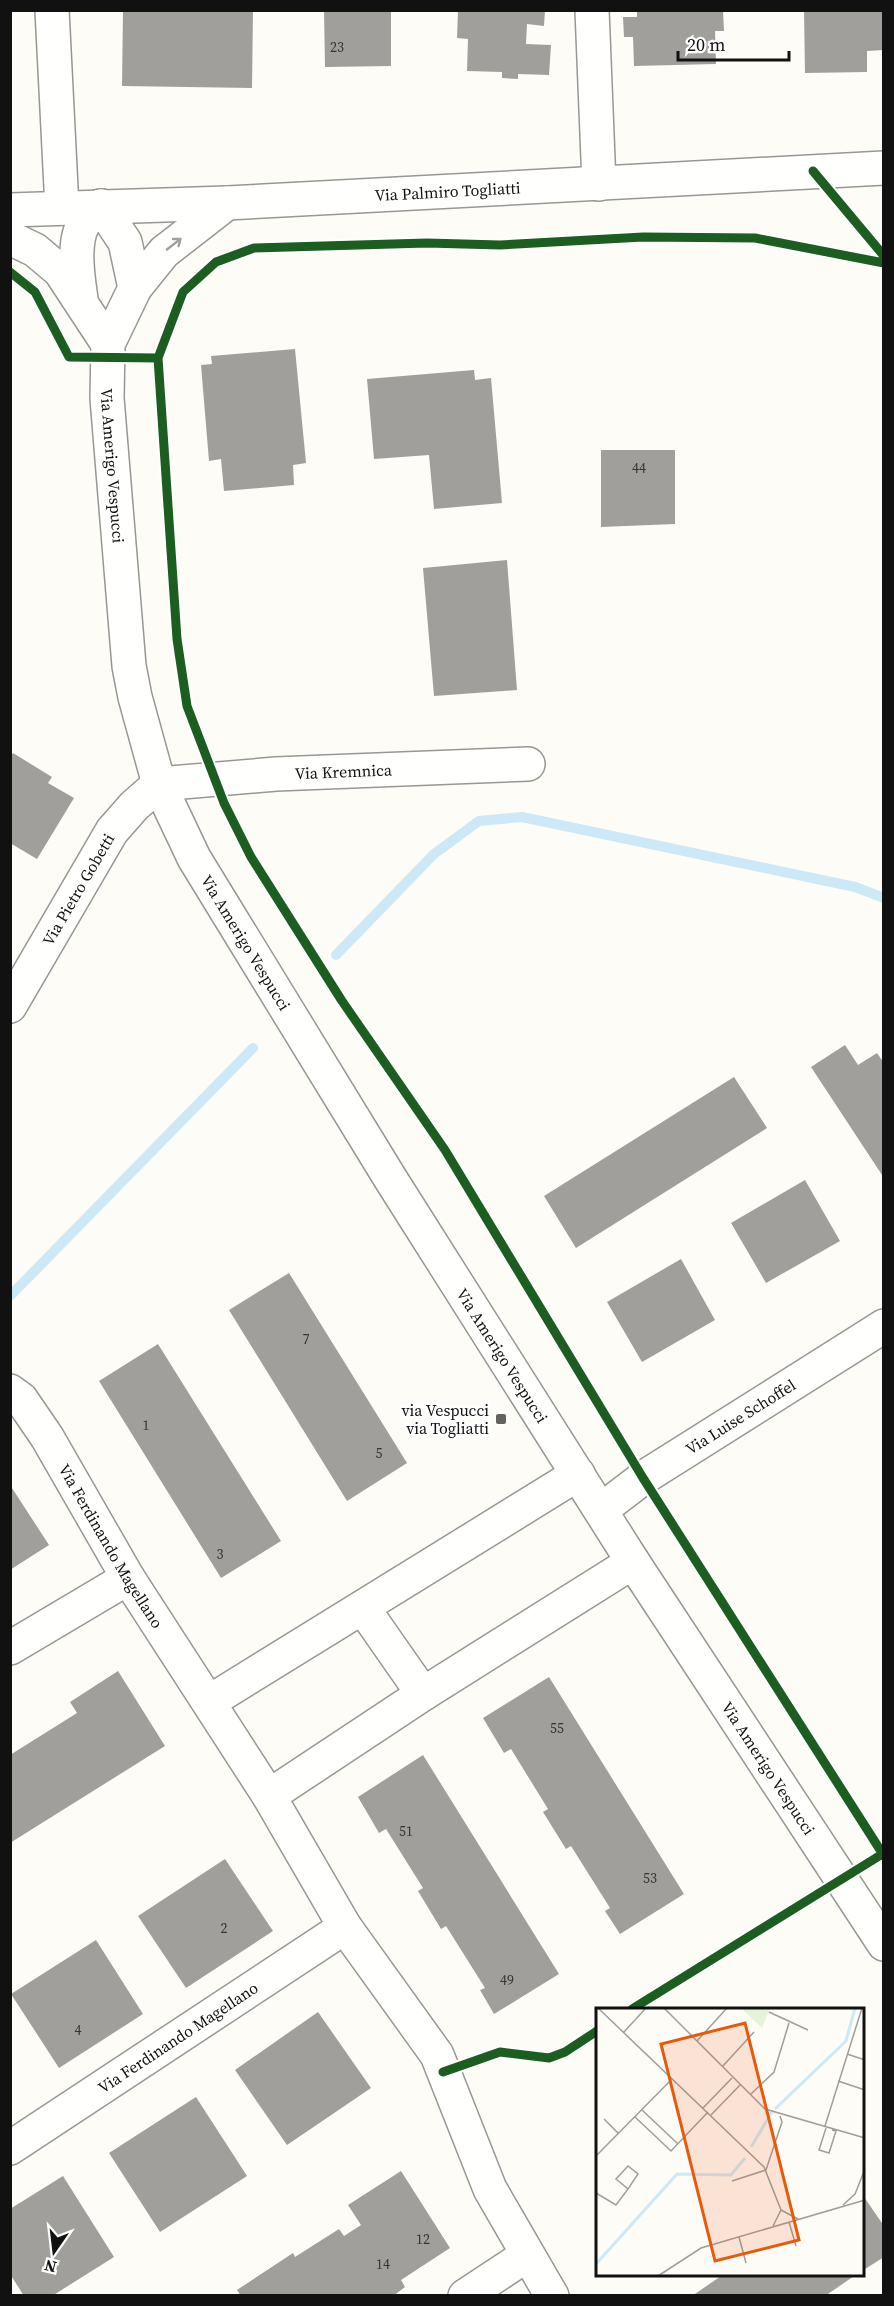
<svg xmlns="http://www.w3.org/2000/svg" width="894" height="2306" font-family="'Source Serif 4',serif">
  <rect width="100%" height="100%" fill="#fdfcf7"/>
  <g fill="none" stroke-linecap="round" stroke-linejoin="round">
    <!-- stream -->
    <path stroke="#cde8f7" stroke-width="10" d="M336,955L434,854L479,821L522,817L855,887L884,898
      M10,1296L253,1048"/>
  </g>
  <!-- building -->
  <path fill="#a19f9c" d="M123,10H253L252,88L122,86Z
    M324,10H391V66L325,67Z
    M458,10H545L544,26L527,24L526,44L551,45L549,75L518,74V79L502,78V72L467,71L468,39L457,38Z
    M637,10H723L724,31H715L716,64L634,66L633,37H624L623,17H637Z
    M804,10H884V50L867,51V72L805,73Z
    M295,349L306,463L293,465L294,485L224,491L221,459L209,461L201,365L212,364L211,356Z
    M474,370L475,380L491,378L502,503L434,509L429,455L374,459L367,379Z
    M601,450H675V524L601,527Z
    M507,560L517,690L434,696L423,568Z
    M13,753L52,777L48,783L74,798L37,859L10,843V758Z
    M845,1045L858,1065L877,1053L884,1063V1178L811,1067Z
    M734,1077L767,1128L576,1248L544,1196Z
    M805,1180L840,1241L766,1283L731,1223Z
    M681,1259L715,1320L642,1362L607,1302Z
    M289,1273L407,1463L347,1501L229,1310Z
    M158,1344L281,1541L221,1578L99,1381Z
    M10,1485L49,1545L10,1570Z
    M118,1671L165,1746L10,1843V1755L77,1713L70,1702Z
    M549,1677L684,1894L620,1934L605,1911L610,1908L571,1846L566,1849L543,1812L548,1809L511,1749L504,1753L483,1718Z
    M423,1755L559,1974L494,2014L480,1990L485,1988L446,1926L441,1929L418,1891L423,1888L386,1829L379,1833L358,1797Z
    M225,1859L273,1931L186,1988L138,1916Z
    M96,1940L143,2014L59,2068L11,1994Z
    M318,2012L371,2088L287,2145L235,2070Z
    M196,2097L247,2176L160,2232L109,2153Z
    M401,2171L450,2248L401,2280L405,2287L393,2296H241L237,2290L293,2253L295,2257L339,2229L344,2236L361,2225L348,2205Z
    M63,2176L114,2257L52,2296H24L10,2274V2209Z
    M862,2194L884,2226V2257L862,2271Z
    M724,2274H857L825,2296H692Z"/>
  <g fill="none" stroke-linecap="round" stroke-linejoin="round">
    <!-- minor casing -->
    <g stroke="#979795" stroke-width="36">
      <g id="minor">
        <path d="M52,10L62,208"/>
        <path d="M592,10L599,184"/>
        <path id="s1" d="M227,203L164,252L135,288L108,344L107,398L129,666L135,697L159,784L194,858L390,1178L633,1562L884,1944"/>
        <path d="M101,206L125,242L135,288"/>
        <path id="s2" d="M10,210L227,203L884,168"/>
        <path d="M10,238L35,250L60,271L108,344"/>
        <path d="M81,299C78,278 72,242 84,223C88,217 96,211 101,206"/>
        <path id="s3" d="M10,1006L112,831L134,806L159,784L276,774L528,764"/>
        <path id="s4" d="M10,1391L21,1399L47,1437L128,1578L269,1796L345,1927L437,2055L490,2189L552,2296"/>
        <path id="s5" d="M601,1510L643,1478L884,1326"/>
        <path d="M363,1608L423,1694"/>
        <path d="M10,1648L128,1578"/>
        <path d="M209,1702L578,1474"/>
        <path d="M269,1796L423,1694L633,1562"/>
        <path id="s6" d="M10,2148L345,1927"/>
        <path d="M465,2296L527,2255"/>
      </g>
    </g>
    <!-- minor -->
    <use href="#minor" stroke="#fffffe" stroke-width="33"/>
    <!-- cycleway casing -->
    <g stroke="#fff" stroke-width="13">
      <path id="cycleway" d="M813,171L884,256
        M10,272L35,292L69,357L158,358L183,292L216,262L254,248L427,243L500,245L643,237L755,238L884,263
        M158,358L177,639L187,706L224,803L251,857L342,1001L445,1150L643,1478L884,1856
        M632,2009L884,1853
        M443,2072L500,2052L549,2058L565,2052L597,2031"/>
    </g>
    <!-- cycleway -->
    <use href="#cycleway" stroke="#1b5e20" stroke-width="9"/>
  </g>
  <!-- one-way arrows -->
  <defs><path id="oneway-shaft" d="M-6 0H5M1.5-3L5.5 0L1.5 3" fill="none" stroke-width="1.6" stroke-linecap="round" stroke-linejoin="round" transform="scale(1.5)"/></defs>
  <use stroke="#a0a09f" href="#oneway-shaft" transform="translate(174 244) rotate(-38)"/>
  <!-- markers -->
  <rect fill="#646362" stroke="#fff" stroke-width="2" x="495" y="1413" width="12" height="12" rx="3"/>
  <g text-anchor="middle" stroke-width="6" stroke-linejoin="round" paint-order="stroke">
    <!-- number labels -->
    <g font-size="14" fill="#353434">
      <text x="337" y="52">23</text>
      <text x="639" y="473">44</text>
      <text x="306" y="1344">7</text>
      <text x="146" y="1430">1</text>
      <text x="379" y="1458">5</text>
      <text x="220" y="1559">3</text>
      <text x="557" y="1733">55</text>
      <text x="406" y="1836">51</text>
      <text x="650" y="1883">53</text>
      <text x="224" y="1933">2</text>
      <text x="507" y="1985">49</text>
      <text x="78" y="2035">4</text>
      <text x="423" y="2244">12</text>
      <text x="383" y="2269">14</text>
    </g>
    <!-- street labels -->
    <g font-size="16" fill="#111" stroke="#fff">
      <text dy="6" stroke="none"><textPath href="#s2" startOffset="438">Via Palmiro Togliatti</textPath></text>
      <text dy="6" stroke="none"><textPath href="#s1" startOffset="310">Via Amerigo Vespucci</textPath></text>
      <text dy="6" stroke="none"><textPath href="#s3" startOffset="454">Via Kremnica</textPath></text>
      <text dy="6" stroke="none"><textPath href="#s3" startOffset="135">Via Pietro Gobetti</textPath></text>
      <text dy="6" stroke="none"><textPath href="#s1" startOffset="814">Via Amerigo Vespucci</textPath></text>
      <text dy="6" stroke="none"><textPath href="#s1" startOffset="1300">Via Amerigo Vespucci</textPath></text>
      <text dy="6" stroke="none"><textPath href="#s5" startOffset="168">Via Luise Schoffel</textPath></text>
      <text dy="6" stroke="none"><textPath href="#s4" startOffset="186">Via Ferdinando Magellano</textPath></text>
      <text dy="6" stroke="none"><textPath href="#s1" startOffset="1791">Via Amerigo Vespucci</textPath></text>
      <text dy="6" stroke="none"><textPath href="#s6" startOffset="201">Via Ferdinando Magellano</textPath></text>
    </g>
    <!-- poi labels -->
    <g font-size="16" fill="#111" stroke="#fff" text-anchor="end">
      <text x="489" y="1416">via Vespucci<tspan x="489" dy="18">via Togliatti</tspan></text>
    </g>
  </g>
  <!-- overview -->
  <g transform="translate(596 2008)">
    <rect width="268" height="268" fill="#fdfcf7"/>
    <path d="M145,0H174L166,20Z" fill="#e7f3d7"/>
    <path fill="none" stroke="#cde8f7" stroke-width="3" d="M179,101L250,33L259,0M155,139L176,104M0,256L81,166L135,167L149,150"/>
    <path fill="none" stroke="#9f9e9b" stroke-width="1.5" d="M2,0L168,159L185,202L177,218M68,0L169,101L269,130M173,4L212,22M27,25L50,0M101,33L131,0M251,46L269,52M126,59L158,24M242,73L269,82M154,87L178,64L193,15M107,100L136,70M46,102L82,136M115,107L144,77M39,109L75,143L112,104M8,111L23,126M229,118L266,0M230,120L223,142L233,145L240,123L236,122M0,148L76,71M136,173L170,162L186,114L184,108M0,185L20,197L32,181L42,166L32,158L20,171L32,181M247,197L259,186L269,161M185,202L202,211M193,214L200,238M143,229L150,255M62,268L105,240L269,192"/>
    <path fill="#e8590c" fill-opacity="0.15" stroke="#e8590c" stroke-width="3" d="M149,15L203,232L119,253L65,36Z"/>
    <rect width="268" height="268" fill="none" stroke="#111" stroke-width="3"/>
  </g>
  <!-- border -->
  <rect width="894" height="2306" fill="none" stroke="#111111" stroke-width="24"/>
  <!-- north arrow -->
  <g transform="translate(54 2252) rotate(194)" stroke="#ffffff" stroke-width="4.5" paint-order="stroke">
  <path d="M0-4.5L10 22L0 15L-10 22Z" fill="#111111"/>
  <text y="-9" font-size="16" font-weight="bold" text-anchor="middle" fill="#111111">N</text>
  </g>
  <!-- scale -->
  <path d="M678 51v9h111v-9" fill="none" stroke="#111111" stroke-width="3"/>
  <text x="687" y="51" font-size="18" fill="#111111" stroke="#ffffff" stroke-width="4.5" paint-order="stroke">20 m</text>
</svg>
